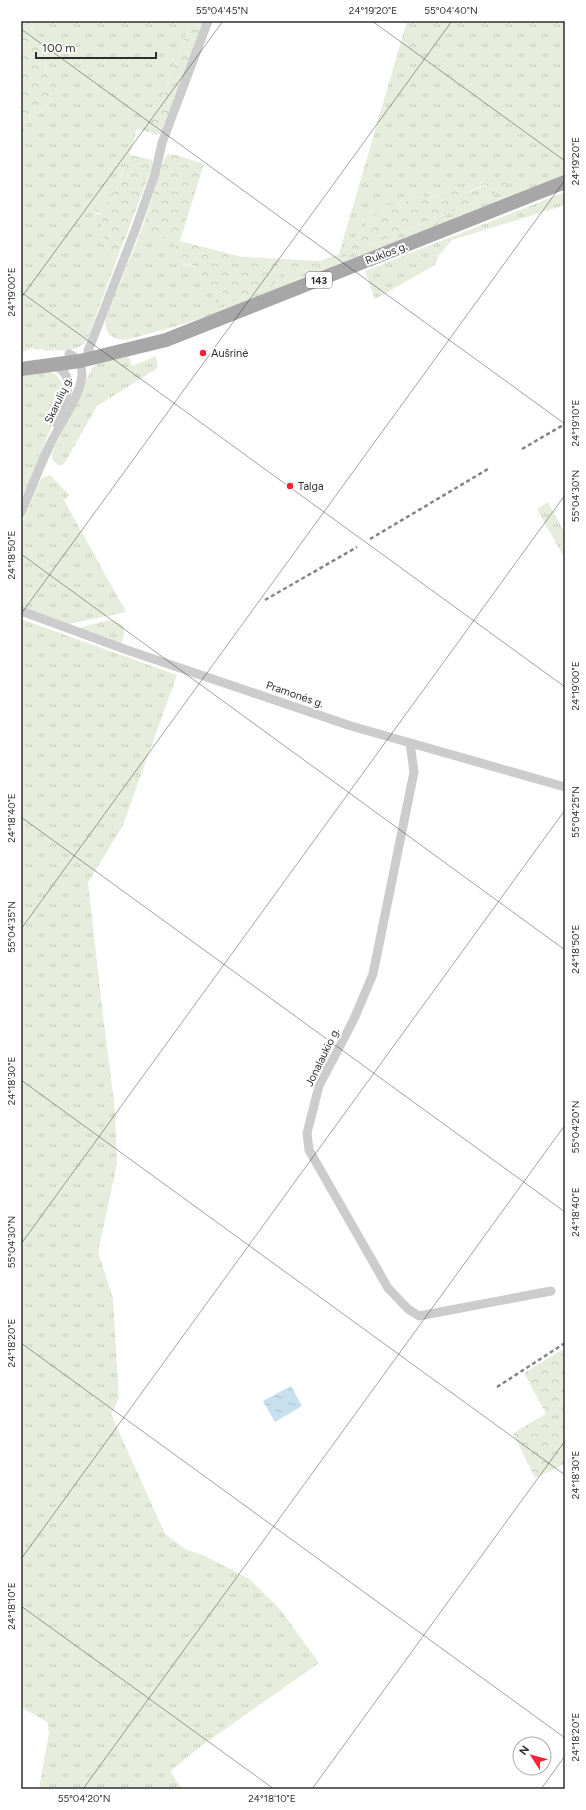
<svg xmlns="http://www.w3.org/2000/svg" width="586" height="1810" font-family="Figtree,sans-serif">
  <defs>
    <pattern id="grass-tufts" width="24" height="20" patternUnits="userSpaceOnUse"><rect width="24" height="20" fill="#e6eddc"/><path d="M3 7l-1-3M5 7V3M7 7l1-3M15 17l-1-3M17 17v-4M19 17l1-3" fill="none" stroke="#c6ccbd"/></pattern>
    <pattern id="forest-crowns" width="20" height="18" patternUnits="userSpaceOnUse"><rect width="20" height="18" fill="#e6eddc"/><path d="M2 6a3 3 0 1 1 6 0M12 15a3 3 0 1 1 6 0" fill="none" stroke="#c6ccbd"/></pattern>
    <pattern id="water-ripples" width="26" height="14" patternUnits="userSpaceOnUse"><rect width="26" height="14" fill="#c7e0ee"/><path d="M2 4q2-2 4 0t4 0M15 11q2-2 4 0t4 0" fill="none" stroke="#abc0cc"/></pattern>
  </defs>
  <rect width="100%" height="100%" fill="#fff"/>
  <!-- grass -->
  <path fill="url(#grass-tufts)" d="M35,21H191L155,117L150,119L140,118L136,124L137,128L130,152L127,150L130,163C118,171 123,178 117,188C113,194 109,198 106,204L94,203L95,213L102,215C101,224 102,236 105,245C107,250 110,252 111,257L117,259L87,340C77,354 59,349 44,351L43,349L35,350L34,348L21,352V142L26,124L53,100L42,51L29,36Z
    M407,21H565V176L296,280C242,308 183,325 125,340C111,340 103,331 106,317L142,229C152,236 163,232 172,238L183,265C202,264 202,276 208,290H216L228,294L210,303L214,307L255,294L276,283L275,278C285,271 291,267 303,272L321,263L338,259L492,195L506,184C485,181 477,188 458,198V193L442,202L437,196L425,197L418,193C403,203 405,206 385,205L339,254Z
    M565,192V205L452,240L439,255L435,265L375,299L365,271Z
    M156,356L158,368L97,406L64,464L60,466C54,462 51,460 52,453L92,368L100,362L128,357L130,359L132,366Z
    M47,371C54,373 60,376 62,384C66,399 29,483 21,502V374Z
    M50,475L69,495L64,500L126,612L64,625L21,607V526L40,481L42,478Z
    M548,502L565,533V559L537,509Z
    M21,619L177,675L123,825L88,883L103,1015L115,1110L117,1164L98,1252L113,1298L119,1399L111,1414L165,1534L187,1550L203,1555L248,1578L280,1609L319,1663L204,1744L170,1771L182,1789H39L49,1733L47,1722L21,1707Z
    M109,620C125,621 127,631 121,643L117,644L79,628Z"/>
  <!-- forest -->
  <path fill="url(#forest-crowns)" d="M21,21H35L29,36L42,51L53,100L26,124L21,142Z
    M191,21H204L161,133L157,135L137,128L136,124L140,118L150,119L155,117Z
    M127,150L131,155L152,160L153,165L117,259L111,257C110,252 107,250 105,245C102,236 101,224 102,215L92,209L94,202L106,204L111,195L118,187L124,167L131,161L124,157V155Z
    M173,154L204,164L180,241L242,257L320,261L339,254L385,205C405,206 403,203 418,193L425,197L437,196L442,202L448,199L444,194L445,188L451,184L459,187V197C473,190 489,185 501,175L506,179V184L492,195L338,259L321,263L303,272C291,267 285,271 275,278L276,283L255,294L214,307L210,306V303L227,294L216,290L208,291C204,282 202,267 191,265C184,264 182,264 176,261C176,252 177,241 169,236L160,239L142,229L164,160L167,155Z
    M565,1348V1464L535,1478L513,1433L546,1414L524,1373Z"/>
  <!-- water -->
  <path fill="url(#water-ripples)" d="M291,1386L302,1406L275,1422L263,1401Z"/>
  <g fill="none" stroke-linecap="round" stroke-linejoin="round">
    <!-- street -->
    <path stroke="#ccc" stroke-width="9" d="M88,351L136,228L155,174L162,143L208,21
      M54,366C80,375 63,404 57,424
      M21,513C32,488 41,461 54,437C63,419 80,396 82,375C82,365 79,358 69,354
      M21,611L127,650L351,726L565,787
      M410,743L414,772L373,974L354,1019L319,1086L307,1133L309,1150L388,1288L408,1309L419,1316L551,1291"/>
    <!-- primary -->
    <path stroke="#a7a7a7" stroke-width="14" d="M21,369L80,361L166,340L565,182"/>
    <!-- rail -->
    <path stroke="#848484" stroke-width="2.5" stroke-dasharray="4 3" stroke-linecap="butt" d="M522,449L565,424
      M370,539L488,469
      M265,600L357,547
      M497,1387L565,1343"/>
  </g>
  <!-- ticks -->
  <path fill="none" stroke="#2f2f2f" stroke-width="1" stroke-opacity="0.45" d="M372,21L565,161M21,29L565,424M21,292L565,687M21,298L223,21M21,554L565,950M21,614L452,21M21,817L565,1212M21,929L565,180M21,1080L565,1475M21,1244L565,495M21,1343L565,1738M21,1559L565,810M21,1606L274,1789M83,1789L565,1125M312,1789L565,1441M541,1789L565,1756"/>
  <!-- markers -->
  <g fill="#f2253a" stroke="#fff" stroke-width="1.5">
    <circle cx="203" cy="353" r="4"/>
    <circle cx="290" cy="486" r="4"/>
  </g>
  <g text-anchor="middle" stroke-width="4" stroke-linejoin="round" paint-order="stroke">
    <!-- shield labels -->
    <rect fill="#fff" stroke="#6d6d6d" stroke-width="1" x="306" y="272" width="26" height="16" rx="3"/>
    <g font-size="10" font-weight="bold" fill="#2f2f2f">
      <text x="319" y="284">143</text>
    </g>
    <!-- street labels -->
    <g font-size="11" fill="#2f2f2f" stroke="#fff">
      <text transform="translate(386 253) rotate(-21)" y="4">Ruklos g.</text>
      <text transform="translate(58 400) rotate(-65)" y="4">Skarulių g.</text>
      <text transform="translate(295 694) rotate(19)" y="4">Pramonės g.</text>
      <text transform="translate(322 1057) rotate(-64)" y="4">Jonalaukio g.</text>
    </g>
    <!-- poi labels -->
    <g font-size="11" fill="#2f2f2f" stroke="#fff" text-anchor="start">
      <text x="211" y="357">Aušrinė</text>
      <text x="298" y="490">Talga</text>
    </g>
  </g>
  <!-- border -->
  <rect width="586" height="1810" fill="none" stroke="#ffffff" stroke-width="44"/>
  <!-- north arrow -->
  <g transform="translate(532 1756) rotate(306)"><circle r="19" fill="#ffffff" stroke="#acacac"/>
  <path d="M0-3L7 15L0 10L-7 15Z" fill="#f2253a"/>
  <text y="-6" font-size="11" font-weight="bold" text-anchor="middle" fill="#2f2f2f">N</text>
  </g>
  <!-- scale -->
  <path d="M36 52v6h120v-6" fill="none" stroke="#2f2f2f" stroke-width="2"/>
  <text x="42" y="52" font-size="12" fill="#2f2f2f" stroke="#ffffff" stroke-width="3" paint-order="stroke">100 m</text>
  <rect x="22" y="22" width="542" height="1766" fill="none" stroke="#2f2f2f" stroke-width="1.5"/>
  <g font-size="10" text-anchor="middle" fill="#2f2f2f">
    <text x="222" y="14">55°04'45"N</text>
    <text x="373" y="14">24°19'20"E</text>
    <text x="451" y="14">55°04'40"N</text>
    <text transform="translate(575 161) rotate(-90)" y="4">24°19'20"E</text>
    <text transform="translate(11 292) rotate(-90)" y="4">24°19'00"E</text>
    <text transform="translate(575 423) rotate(-90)" y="4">24°19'10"E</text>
    <text transform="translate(575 496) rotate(-90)" y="4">55°04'30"N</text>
    <text transform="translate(11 555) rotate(-90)" y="4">24°18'50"E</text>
    <text transform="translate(575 686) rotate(-90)" y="4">24°19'00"E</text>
    <text transform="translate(575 812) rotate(-90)" y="4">55°04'25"N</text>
    <text transform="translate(11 818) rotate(-90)" y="4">24°18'40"E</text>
    <text transform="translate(11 927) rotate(-90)" y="4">55°04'35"N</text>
    <text transform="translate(575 949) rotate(-90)" y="4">24°18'50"E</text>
    <text transform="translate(11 1081) rotate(-90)" y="4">24°18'30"E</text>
    <text transform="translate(575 1127) rotate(-90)" y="4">55°04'20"N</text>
    <text transform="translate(575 1212) rotate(-90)" y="4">24°18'40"E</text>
    <text transform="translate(11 1242) rotate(-90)" y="4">55°04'30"N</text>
    <text transform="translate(11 1343) rotate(-90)" y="4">24°18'20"E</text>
    <text transform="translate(575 1475) rotate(-90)" y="4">24°18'30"E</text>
    <text transform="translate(11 1606) rotate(-90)" y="4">24°18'10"E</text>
    <text transform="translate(575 1737) rotate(-90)" y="4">24°18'20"E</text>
    <text x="84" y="1802">55°04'20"N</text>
    <text x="272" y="1802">24°18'10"E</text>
  </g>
</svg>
